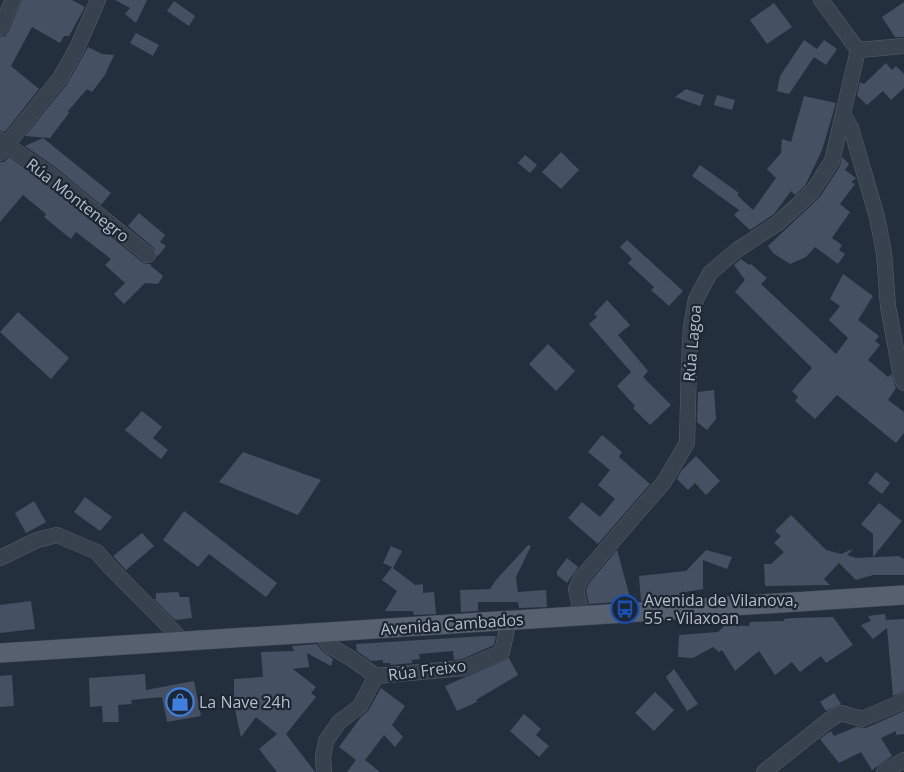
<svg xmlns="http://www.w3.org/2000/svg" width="904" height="772" font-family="'Open Sans',sans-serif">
  <rect width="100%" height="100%" fill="#242f3e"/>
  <!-- building -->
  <path fill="#455162" d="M22,0H72L85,7L69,36H64L60,43L32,27L11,66L39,89L5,132L0,131V37L5,36L8,32Z
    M115,0H147L136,23L125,14L130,8Z
    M174,1L195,16L189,26L167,11Z
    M904,2V37H895L882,17Z
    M774,3L792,27L767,44L750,20Z
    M136,33L159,45L153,56L130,43Z
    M804,40L817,49L824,40L837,49L826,65L814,57L789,94L777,91L780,76Z
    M88,47L102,54L114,55L105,75L92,92L87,89L68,111L69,113L50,138L25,136L67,84Z
    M886,63L892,70L896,66L904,74V88L891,100L883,91L867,105L857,95L860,82L864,84Z
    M686,89L704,95L700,106L675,97Z
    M717,95L735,100L732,110L714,105Z
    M804,96L836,103L822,150L805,186L795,195L791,191L774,214L750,230L734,215L739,210L692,176L700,165L739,193L737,195L753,210L776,178L767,169L781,153L782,139L791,142Z
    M43,138L111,193L101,205L55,167L25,146Z
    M561,152L579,170L561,189L542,172Z
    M525,155L537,165L530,173L518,163Z
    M9,157L43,181L142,262L147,264H152L150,265L163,276L158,284L145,283L124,304L114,294L125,283L105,265L111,259L76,232L71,239L44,217L46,214L23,195L0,222V162H4Z
    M842,157L849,164L845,170L856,178L851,182L855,184L840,204L850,212L832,238L842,245L839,250L845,254L838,264L815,247L806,257L790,264L773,253L768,246L820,197L840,166Z
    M139,213L165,235L160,242L166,246L157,257L154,248L128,226Z
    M627,240L683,291L669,306L651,290L654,287L628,263L632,259L620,247Z
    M741,259L749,265L751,264L767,278L761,284L836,354L848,338L829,320L840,306L830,299L843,274L873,296L858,320L879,336L875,341L880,345L868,360L888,377L891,374L896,388L888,400L904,412V433L896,443L837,395L815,419L795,401L798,397L792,391L812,368L735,292L745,280L734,265Z
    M607,300L630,325L618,335L648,371L643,377L671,405L650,425L633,408L635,406L617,386L631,372L589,324L597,317L594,314Z
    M18,312L69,358L51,379L0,332Z
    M548,344L575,371L556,391L529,364Z
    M714,390L716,419L707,430L697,422L698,392Z
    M142,411L162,427L153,438L168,450L161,459L125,430Z
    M602,435L622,452L619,457L650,484L598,544L568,518L582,502L600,517L615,499L598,485L610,470L588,452Z
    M243,452L321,480L298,515L219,482Z
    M696,456L720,481L706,495L695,483L688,490L677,479L681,471Z
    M876,472L890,483L882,494L868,483Z
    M85,497L112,517L100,531L74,512Z
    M34,501L46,522L26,533L15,513Z
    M879,503L902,521L873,557V534L861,524Z
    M184,511L277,583L266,597L209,554L198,567L163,540Z
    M791,515L826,550L841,554L853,549L847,555L856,558L899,556L904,559V575H873L856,580L839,563L824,579L830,585L765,586L764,564H771L784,552L774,543L781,536L775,531Z
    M142,533L154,546L126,570L113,556Z
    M528,545L531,546L516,577L518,592L546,590L547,607L519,608L518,602H478V611L461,612L460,590L490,589L496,580Z
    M391,546L402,551L393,568L415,585L423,584V593L434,592L436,614L414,615L413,611H385L397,591L382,580L392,567L383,563Z
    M617,550L631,601L589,604L586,590L589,583Z
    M706,550L732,557L727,569L703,560V589L679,593L680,598L641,601L639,576L686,571Z
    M567,558L578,567L567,583L557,575V571Z
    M178,592L180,597H189L192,618L175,620L154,599H156V593Z
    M31,601L35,629L0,633V605Z
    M885,614L886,620L904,619V692L893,696L887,628L873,639L861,625L871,621L868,616Z
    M833,617L853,645L826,663L821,656L800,672L792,662L775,675L759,651L735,671L722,650L719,652L713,647L693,658L678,657L679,635L718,632L725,625L749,626L750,622L784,621V619L792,618Z
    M485,636H496L494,645L462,659L454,660L453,651L419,654L420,659L412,660V663L391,665L390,663H383V660L371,661L357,651L356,644Z
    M317,644L323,652L333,659L331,666L307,653L309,667L293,669L316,687L311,693L316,697L286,734L315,772H277L259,749L277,734L256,717L241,737L234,705V679L263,677L261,652L294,651L292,646Z
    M509,658L518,675L476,700L477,702L457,711L445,686Z
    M674,669L698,704L687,711L666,677Z
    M145,674L146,690L194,681L201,716L167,722L162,697L131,700L132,704L118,705L119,722H103L102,706L90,707L89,678Z
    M12,675L14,706L0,707V676Z
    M381,688L405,706L392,725L403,737L395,747L384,735L365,760L380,772H347L356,760L339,747L361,717L368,711Z
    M655,692L674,710L654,731L635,713Z
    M834,693L841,704L826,711L820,702Z
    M904,711V734L896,735V731L881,738L892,756L872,770L861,752L839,763L820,739L831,731L834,736L856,727L866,728Z
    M524,714L541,729L536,735L549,746L539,757L510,731Z"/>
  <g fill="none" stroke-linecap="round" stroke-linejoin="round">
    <!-- minor casing -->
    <g stroke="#565f6c" stroke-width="16">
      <path id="minor" d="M821,0L858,50
        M0,28L13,0
        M843,114L851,128L877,217L884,253L888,306L901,377L904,383
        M0,140L49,174L148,255
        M0,153L60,78L77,48L98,0
        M0,558L37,540L57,535L97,552L110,567L183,641
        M582,616L576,589L581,578L664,482L687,443L689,363L691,327L696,299L710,273L737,250L778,223L812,192L832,161L858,50L904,46
        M320,632L330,646L352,659L376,676L464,668L502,652L509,620
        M324,772L323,757L326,741L339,722L360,706L376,676
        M764,772L829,720L841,713L862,719L904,701
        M884,772L904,760"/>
    </g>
    <!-- major casing -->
    <g stroke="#414a57" stroke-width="20">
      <path id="major" d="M0,653L904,595"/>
    </g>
    <!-- minor -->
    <use href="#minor" stroke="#38414e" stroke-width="15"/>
    <!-- major -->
    <use href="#major" stroke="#56606e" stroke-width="19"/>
  </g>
  <!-- icons -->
  <defs>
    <g id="bus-ring" transform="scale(1.4375)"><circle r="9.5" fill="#1d2633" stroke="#1a4fb4" stroke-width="1.5"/><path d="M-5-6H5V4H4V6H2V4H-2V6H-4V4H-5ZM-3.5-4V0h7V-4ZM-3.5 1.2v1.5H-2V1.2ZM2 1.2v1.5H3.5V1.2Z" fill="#1a4fb4"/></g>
    <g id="shop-ring" transform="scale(1.4375)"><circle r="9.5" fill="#1d2633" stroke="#3f7fe0" stroke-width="1.5"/><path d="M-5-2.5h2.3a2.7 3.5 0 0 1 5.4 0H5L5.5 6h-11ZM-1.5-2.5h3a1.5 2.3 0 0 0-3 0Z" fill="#3f7fe0"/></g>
  </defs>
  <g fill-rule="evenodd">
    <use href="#bus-ring" x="625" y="609"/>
    <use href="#shop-ring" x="180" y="702"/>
  </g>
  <g text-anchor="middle" stroke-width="4.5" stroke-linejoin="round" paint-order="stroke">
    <!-- street labels -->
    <g font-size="16" fill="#b4bcc9" stroke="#1d2633">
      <text transform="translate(78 200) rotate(38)" y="6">Rúa Montenegro</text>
      <text transform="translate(692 343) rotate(-85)" y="6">Rúa Lagoa</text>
      <text transform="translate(452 624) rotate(-4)" y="6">Avenida Cambados</text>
      <text transform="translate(427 670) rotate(-7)" y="6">Rúa Freixo</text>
    </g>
    <!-- poi labels -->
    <g font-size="16" fill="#b4bcc9" stroke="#1d2633" text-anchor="start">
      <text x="644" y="606">Avenida de Vilanova,<tspan x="644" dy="18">55 - Vilaxoan</tspan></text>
      <text x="199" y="708">La Nave 24h</text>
    </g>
  </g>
</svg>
